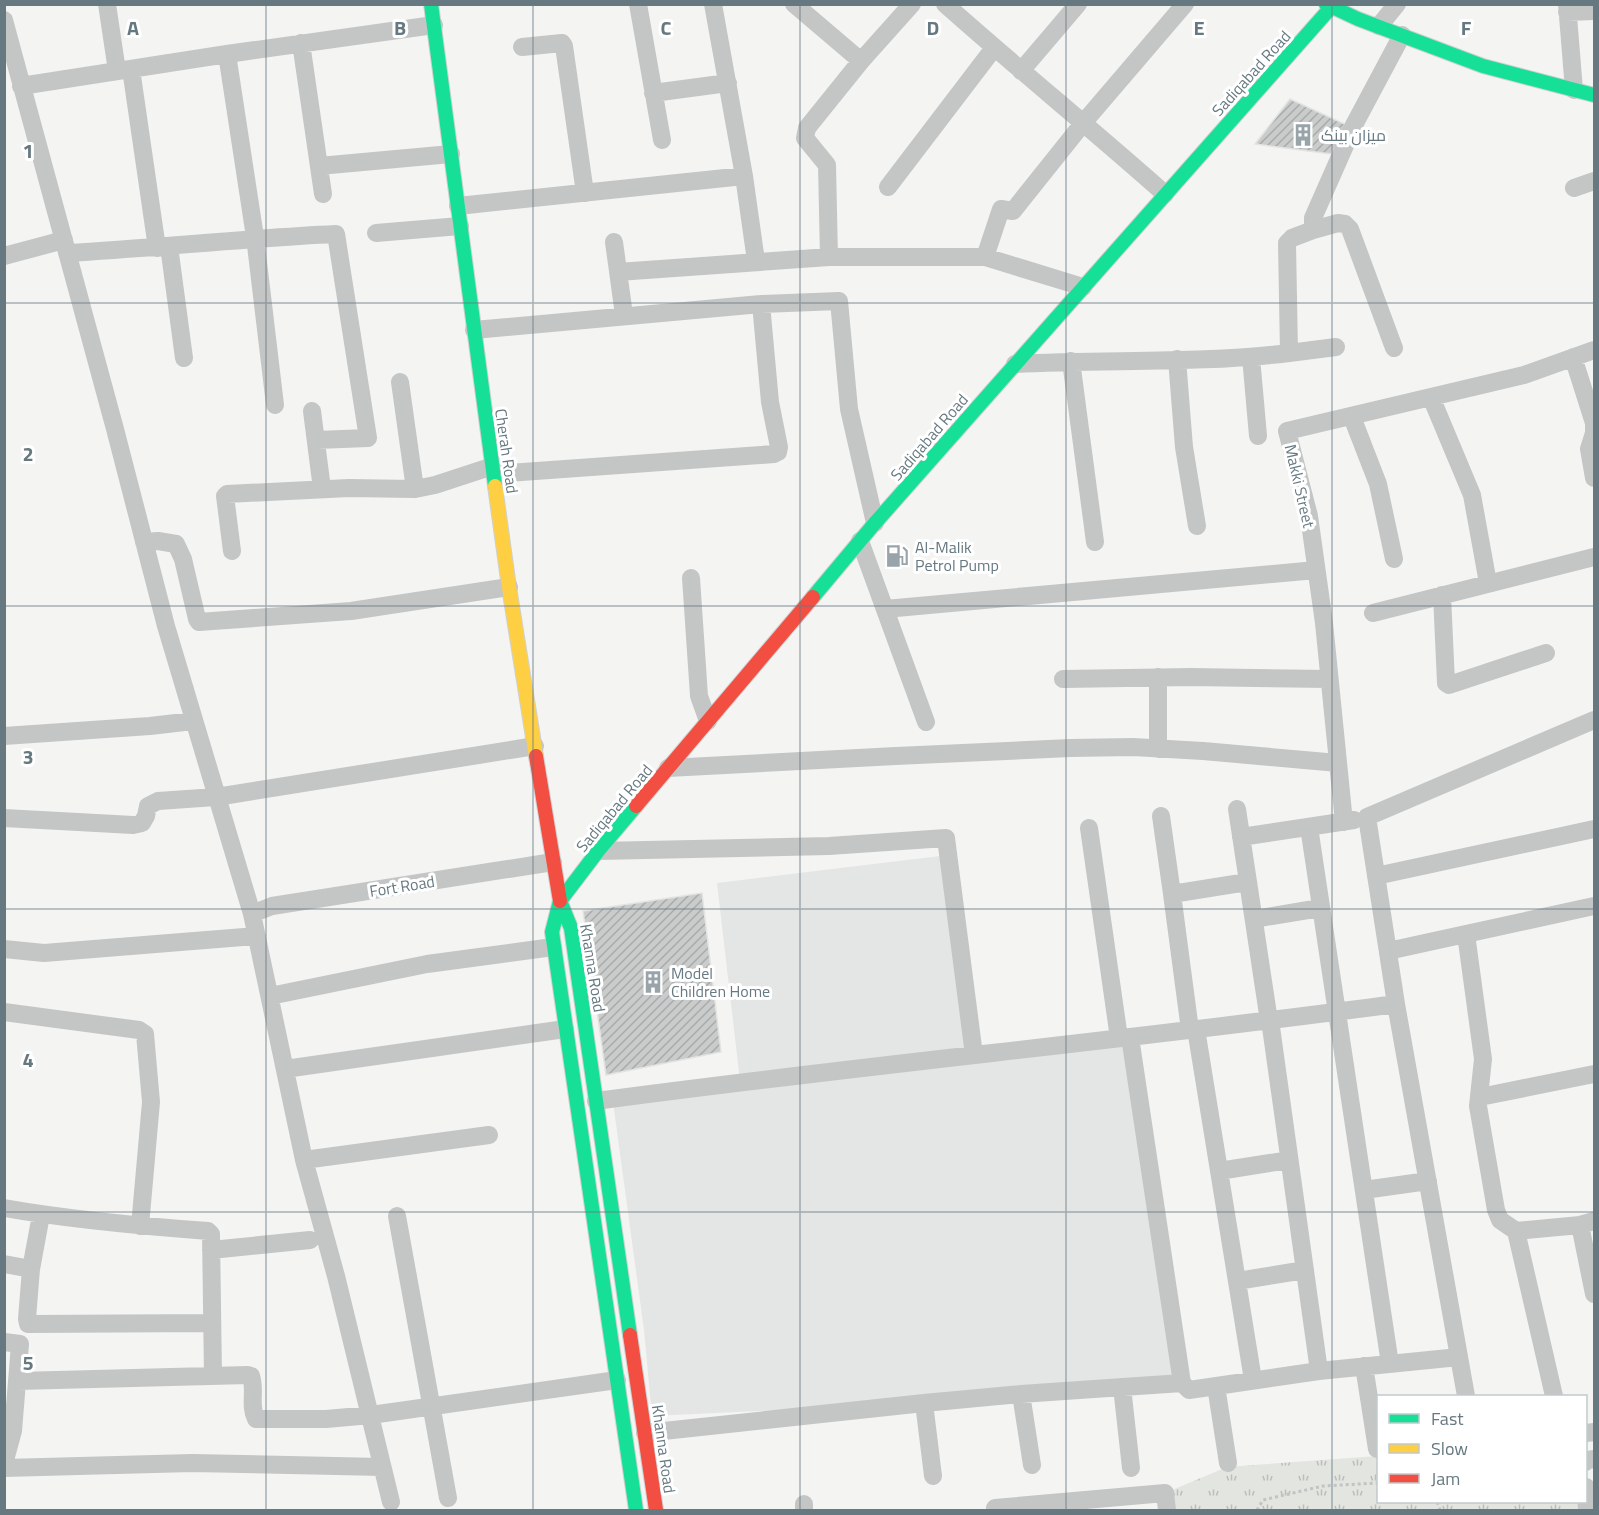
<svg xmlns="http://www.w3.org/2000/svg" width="1599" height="1515" font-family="'Titillium Web',Cairo,sans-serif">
  <defs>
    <pattern id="park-tufts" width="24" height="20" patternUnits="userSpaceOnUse" patternTransform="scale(1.5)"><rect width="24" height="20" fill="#e3e5e0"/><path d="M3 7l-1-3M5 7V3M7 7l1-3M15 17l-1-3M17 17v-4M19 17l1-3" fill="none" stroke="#bcbebb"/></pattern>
    <pattern id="building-hatch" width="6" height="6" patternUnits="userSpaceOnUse" patternTransform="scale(1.5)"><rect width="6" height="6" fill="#cacccc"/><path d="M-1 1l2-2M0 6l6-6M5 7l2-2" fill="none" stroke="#a8aaab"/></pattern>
  </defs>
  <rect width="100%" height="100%" fill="#f4f4f3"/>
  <!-- built -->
  <path fill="#e4e5e5" d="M940,856L971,1055L1130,1037L1182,1383L924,1403L652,1416L644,1330L613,1102L740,1081L717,883Z"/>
  <!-- park -->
  <path fill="url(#park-tufts)" d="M1378,1456V1502H1583L1584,1510H1167L1165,1493L1227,1467Z"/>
  <!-- building -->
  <path fill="url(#building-hatch)" stroke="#e3e3e2" stroke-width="1.5" d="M1290,99L1349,126L1331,154L1255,144Z
    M702,893L721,1052L606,1075L583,911Z"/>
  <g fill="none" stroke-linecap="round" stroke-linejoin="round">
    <!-- fast casing -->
    <g stroke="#cfd1d1" stroke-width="16">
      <path id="fast" d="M431,4L495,486
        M1326,4L1358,19L1483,66L1594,95
        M813,597L875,523L1334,4
        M560,901L571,928L630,1335
        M636,1510L552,932L560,901L598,851L636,806"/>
    </g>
    <!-- slow casing -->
    <g stroke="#cfd1d1" stroke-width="16">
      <path id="slow" d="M495,486L509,587L536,756"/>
    </g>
    <!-- jam casing -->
    <g stroke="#cfd1d1" stroke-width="16">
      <path id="jam" d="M536,756L560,901
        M636,806L813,597
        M630,1335L656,1510"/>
    </g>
    <!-- path -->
    <path stroke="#c2c4c4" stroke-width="3" stroke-dasharray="3 3" stroke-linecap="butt" d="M1437,1502L1440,1510
      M1257,1510L1263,1500L1323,1486L1378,1483"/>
    <!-- street -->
    <path stroke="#c4c6c6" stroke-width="18" d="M107,4L117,71
      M638,4L662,140
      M713,4L744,176L756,261
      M794,4L861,61L807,128L805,138L827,165L829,257
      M945,4C1018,69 1093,130 1165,194
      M1567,4L1574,90
      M1567,12L1594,11
      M4,20L115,429L166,626L252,914L304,1160L336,1276L391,1502
      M1379,26L1397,4
      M301,43L323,194
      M522,47L562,43L564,46L585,193
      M227,54L255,237L275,405
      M861,61L912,4
      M131,69L157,248
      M1021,71L1078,4
      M21,86L227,54L434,25
      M653,93L728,83
      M319,166L451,154
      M888,187L994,48
      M1574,188L1594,181
      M458,206L744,176
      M1313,230L1338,223L1345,224L1350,229L1394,348
      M376,233L460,226
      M614,242L624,315
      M169,246L184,358
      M67,253C157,248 246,238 336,234L368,438L317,440
      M4,256L64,240
      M985,257L1001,209L1013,211L1084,122L1185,4
      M618,272L829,257H985L1083,287
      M474,330L761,304L839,301L849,409L875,523
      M1289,353L1336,347
      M1251,357L1258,436
      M1573,357L1594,423V433L1589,449L1594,478
      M1177,359L1184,447L1197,526
      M1071,361L1095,542
      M1015,364C1106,359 1198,364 1289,353L1287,243L1292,238L1313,230V218L1354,125L1402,35
      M400,382L415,489
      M1431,397L1472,495L1488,583
      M312,411L322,489
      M1352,417L1378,484L1394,559
      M494,474L774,454L778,452L779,447L770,402L761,304
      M860,541L926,722
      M144,542L158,541L176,544L183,559L197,619L199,622L351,611L509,587
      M232,551L225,496L227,494L349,488L415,489L435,485L493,466
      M691,578L699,696L708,721
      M1442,595L1446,683L1449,685L1546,653
      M885,609L1316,570
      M1373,613L1594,557
      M1063,679L1191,677L1329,679
      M4,736L150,726L193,721
      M1158,749V677
      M668,768L896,756L1070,748L1133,747L1203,751L1338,763
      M1237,809L1269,1021
      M1161,816L1172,894
      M4,818L133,825L142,823L146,816L148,806L158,801L216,797L535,746
      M1344,822L1324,623L1309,516L1287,431L1524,375L1594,350
      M1309,827L1390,1364
      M1089,828L1119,1038
      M1241,837L1354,820
      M598,851L829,846L946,838L974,1055
      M1376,876L1594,829
      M252,914L272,906L553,862
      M1254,919L1320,908
      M1466,934L1483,1059L1478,1106L1496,1210L1500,1220L1516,1231L1554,1396
      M4,949L44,953L257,936
      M1388,951L1594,906
      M270,996L427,964L553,947
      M1396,1004L1466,1396
      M4,1012L139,1030L145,1034L151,1102L140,1226
      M1270,1020L1319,1371
      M1196,1029L1253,1380
      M1190,1030L1172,894L1247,882
      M1130,1037L1182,1383
      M285,1069L565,1029
      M1480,1097L1594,1074
      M596,1101C863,1065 1130,1040 1396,1004L1367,817L1594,720
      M304,1160L489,1135
      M1219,1171L1289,1160
      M1364,1190L1428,1181
      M4,1208C72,1220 140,1226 208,1231L211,1234L213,1376
      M41,1215L31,1269L27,1319L28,1324L212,1323
      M397,1216L448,1498
      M1580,1225L1594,1294
      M1516,1231L1580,1225L1594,1221
      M211,1250L310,1240
      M4,1264L31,1269
      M1237,1281L1305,1270
      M4,1342L20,1344L13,1431L4,1464
      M1364,1366L1377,1449
      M18,1381L248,1375L251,1376C256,1390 249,1406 256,1419H326L371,1415L617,1380
      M1216,1386L1228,1463
      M1122,1387L1131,1468
      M1021,1394L1032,1465
      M924,1403L933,1476
      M645,1433L924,1403L1021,1394L1182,1383L1189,1390L1319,1371L1459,1357
      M1586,1433L1594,1432
      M1586,1462L1588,1460L1594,1459
      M4,1468L192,1463L382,1467
      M1586,1487L1587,1510
      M804,1504V1510
      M995,1510V1508L1165,1493L1167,1510"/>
    <!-- fast -->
    <use href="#fast" stroke="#16e098" stroke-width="14"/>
    <!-- slow -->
    <use href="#slow" stroke="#ffcf43" stroke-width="14"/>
    <!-- jam -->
    <use href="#jam" stroke="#f24e42" stroke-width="14"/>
  </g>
  <!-- grid -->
  <path fill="none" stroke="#667981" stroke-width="1.5" stroke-opacity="0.55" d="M266,4V1510M533,4V1510M800,4V1510M1066,4V1510M1332,4V1510M4,303H1594M4,606H1594M4,909H1594M4,1212H1594"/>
  <!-- icons -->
  <defs>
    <g id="building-bare" transform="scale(1.8)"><path d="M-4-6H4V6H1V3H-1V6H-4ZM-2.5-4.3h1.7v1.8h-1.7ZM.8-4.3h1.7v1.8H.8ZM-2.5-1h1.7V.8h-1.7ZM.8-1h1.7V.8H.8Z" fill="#98a4a9" stroke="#fff" stroke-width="2.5" paint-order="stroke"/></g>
    <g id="fuel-bare" transform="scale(1.8)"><path d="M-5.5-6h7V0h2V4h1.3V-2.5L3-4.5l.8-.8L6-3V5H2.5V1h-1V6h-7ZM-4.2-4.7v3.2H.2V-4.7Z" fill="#98a4a9" stroke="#fff" stroke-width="2.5" paint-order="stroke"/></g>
  </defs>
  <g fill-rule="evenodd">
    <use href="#building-bare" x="1303" y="135"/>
    <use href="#fuel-bare" x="897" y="556"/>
    <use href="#building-bare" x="653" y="982"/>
  </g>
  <g text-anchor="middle" stroke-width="6" stroke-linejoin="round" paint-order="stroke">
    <!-- street labels -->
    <g font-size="16" fill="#667981" stroke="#fff">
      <text transform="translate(1251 73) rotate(-48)" y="6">Sadiqabad Road</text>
      <text transform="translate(929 437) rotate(-49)" y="6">Sadiqabad Road</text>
      <text transform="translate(507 451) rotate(82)" y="6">Cherah Road</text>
      <text transform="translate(1300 486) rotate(77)" y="6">Makki Street</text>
      <text transform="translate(614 808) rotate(-50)" y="6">Sadiqabad Road</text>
      <text transform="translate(402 886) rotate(-9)" y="6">Fort Road</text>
      <text transform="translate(593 968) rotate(81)" y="6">Khanna Road</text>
      <text transform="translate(664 1449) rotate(82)" y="6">Khanna Road</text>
    </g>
    <!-- poi labels -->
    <g font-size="16" fill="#667981" stroke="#fff" text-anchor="start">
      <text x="1321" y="141">میزان بینک</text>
      <text x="915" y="553">Al-Malik<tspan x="915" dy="18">Petrol Pump</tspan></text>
      <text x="671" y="979">Model<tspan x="671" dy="18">Children Home</tspan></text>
    </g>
  </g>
  <g font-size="20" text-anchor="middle" font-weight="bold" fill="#667981" stroke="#fff" stroke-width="6" stroke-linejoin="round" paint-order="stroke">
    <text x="133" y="35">A</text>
    <text x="400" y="35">B</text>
    <text x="666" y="35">C</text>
    <text x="933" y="35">D</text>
    <text x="1199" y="35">E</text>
    <text x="1466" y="35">F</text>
    <text x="28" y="158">1</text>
    <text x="28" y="461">2</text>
    <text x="28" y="764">3</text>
    <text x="28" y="1067">4</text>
    <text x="28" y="1370">5</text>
  </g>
  <!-- border -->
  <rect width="1599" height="1515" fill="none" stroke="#667981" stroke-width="12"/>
  <!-- legend -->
  <rect x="1377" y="1395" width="210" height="108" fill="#ffffff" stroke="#c2c9cd" stroke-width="1.5"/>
  <rect x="1389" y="1414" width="30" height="9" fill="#16e098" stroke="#c2c9cd" stroke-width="1.5"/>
  <text x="1431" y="1425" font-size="18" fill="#667981">Fast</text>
  <rect x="1389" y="1444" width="30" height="9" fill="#ffcf43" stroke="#c2c9cd" stroke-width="1.5"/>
  <text x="1431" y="1455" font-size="18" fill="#667981">Slow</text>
  <rect x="1389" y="1474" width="30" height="9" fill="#f24e42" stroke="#c2c9cd" stroke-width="1.5"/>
  <text x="1431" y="1485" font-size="18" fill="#667981">Jam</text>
</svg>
